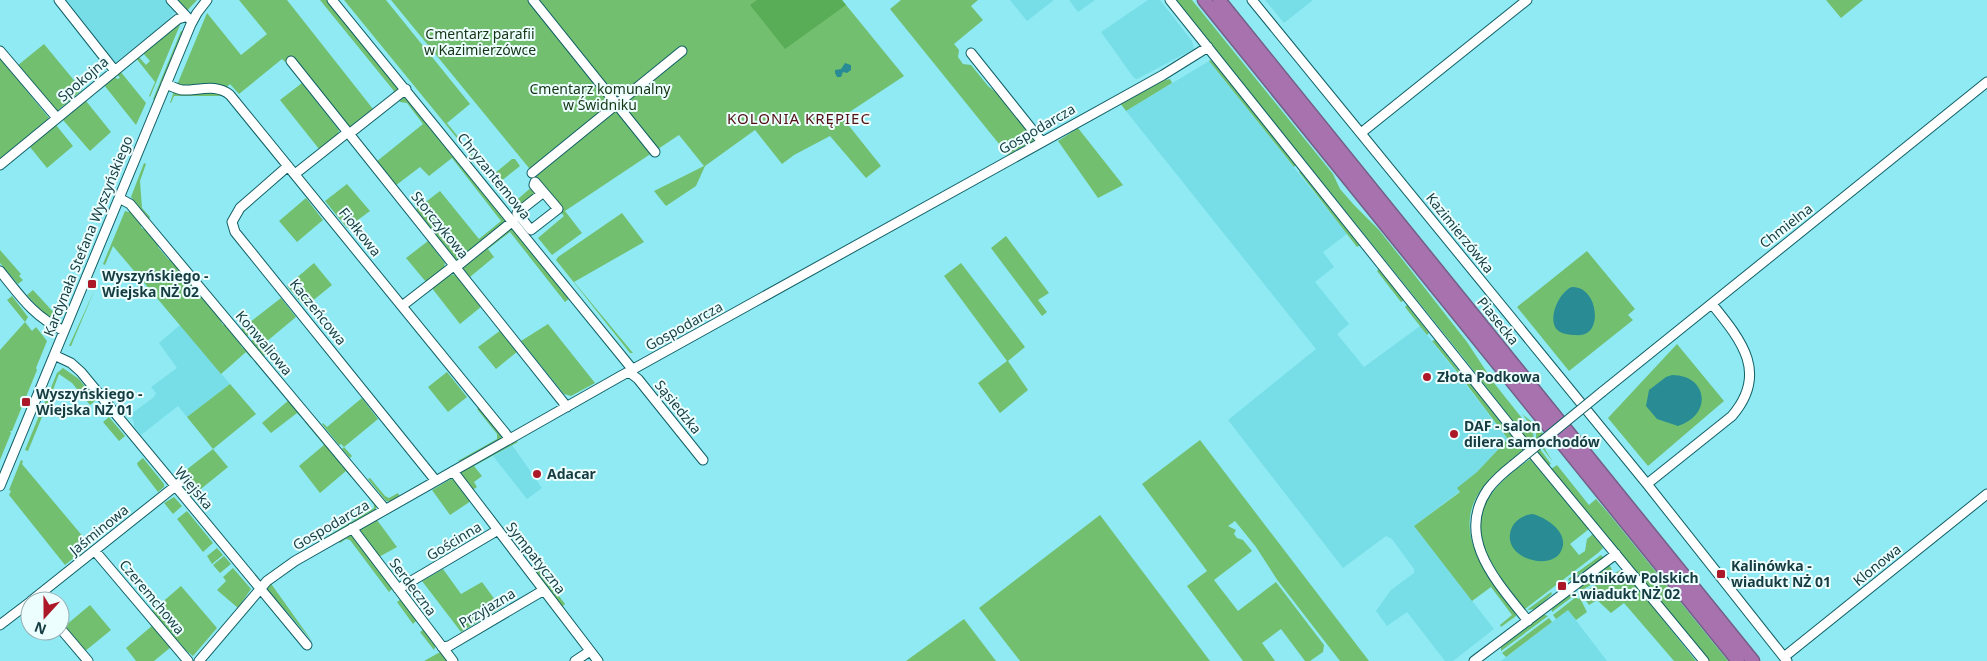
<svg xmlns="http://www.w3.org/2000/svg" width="1987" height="661" font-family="'Noto Sans',sans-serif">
  <rect width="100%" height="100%" fill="#8feaf3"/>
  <!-- built -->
  <path fill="#77dee8" d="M63,0H166L176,11L167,21L113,65Z
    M1010,0H1054L1027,21Z
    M1069,0H1095L1078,12Z
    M1148,0H1160L1192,41L1194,49L1137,79L1134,78L1101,32Z
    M1265,0H1313L1284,23Z
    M1209,61L1347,234L1323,252L1334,267L1315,282L1349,324L1337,334L1364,367L1420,326L1508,439L1477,472L1458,488L1460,491L1414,526L1494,629L1453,661H1445L1407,612L1387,626L1376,611L1391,590L1414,573V569L1392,539L1386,536L1343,568L1228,420L1316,349L1126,111Z
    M180,325L230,384L187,417L178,406L141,435L134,426V422L131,417H127L154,397L156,393L151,387L177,368L159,343Z
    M512,445L542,488L527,499L493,456Z
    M1568,610L1607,661H1501Z"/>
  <!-- green -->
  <path fill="#73bf70" d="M176,0H197L185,13Z
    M239,0H287L373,109L349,128L292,57L285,62L282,59L239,94L230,84L226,88L182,87L177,85L207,13L241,55L267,34Z
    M320,0H328L399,88L395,95L393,93L394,91Z
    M344,0H386L470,104L447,123L480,164L485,161V169L483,170Z
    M391,0H842L904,76L842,117L881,166L866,178L830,136L794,155L782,164L755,130L705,166L696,186L666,206L654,191L704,166L679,135L565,211L582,233L552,255L538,238L564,216L535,182L538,179Z
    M901,0H978L971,6L983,20L954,44L959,50L958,57L963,64L971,65L988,86L998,94L1035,140L1008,155L890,9Z
    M1176,0H1192L1333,174L1340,189L1354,205L1379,230L1402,259L1467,342L1494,383L1533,432L1534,441L1551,464L1548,466L1462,356Z
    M1826,0H1863L1841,18Z
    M182,20L150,97L149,96L155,82L136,58L138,56L146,65L150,61L142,52Z
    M181,31L183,32L154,100L153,99Z
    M44,44L82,90L56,112L17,66Z
    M0,58L49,118L0,159Z
    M1210,60L1213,62L1296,165L1294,167L1209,61Z
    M120,71L146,103L136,125L104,85L115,76L117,79L120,78L117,74Z
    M1170,79L1172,83L1126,111L1120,103L1161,81Z
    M302,83L339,130L338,134L319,149L280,100Z
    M174,91H213L225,94L223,96H174L171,103H170Z
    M405,96L506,219L505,223L459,260L454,262L414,211L440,191L479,239L501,221L452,158L429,176L420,167L395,186L376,162L423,124L407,103L400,102L398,99Z
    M86,101L111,132L90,151L63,120Z
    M56,125L73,146L47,168L30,147Z
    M1078,128L1123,185L1098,198L1058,141Z
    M512,159H515L520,166L495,186L489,178Z
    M144,163L146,164L140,181L142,208L150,217L149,219L131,197Z
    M1300,171L1360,245L1357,247L1299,172Z
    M347,184L370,211L347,228L325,201Z
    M534,185L540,192L517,213L511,205Z
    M306,198L323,220L297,242L279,221Z
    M130,209L142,224L141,227L143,229H146L159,244L158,247L169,260L171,259L200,294L198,295L200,298L202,297L222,321L221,322L223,325L225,324L242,343L241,346L243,348H246L254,357L251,358L246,352L221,374L113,246L105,265L103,264L125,211L129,212Z
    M622,213L644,242L574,282L633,353H630L556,260L558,257Z
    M512,228L570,298L565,302L510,232L488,249L494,257L470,277L461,267L507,229Z
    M1006,236L1049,293L1038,300L1047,312L1042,316L991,248Z
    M428,241L445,263L444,268L426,282L406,258Z
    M0,250L21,274L19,276L23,280L18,284L0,263Z
    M1587,251L1635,309L1628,315L1633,320L1569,371L1517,307Z
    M314,263L332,285L305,307L287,286Z
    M961,263L1025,347L1008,361L1028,390L1000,413L978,383L1007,361L944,276Z
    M1379,269L1404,300L1401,302L1377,271Z
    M448,274L456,275L460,278L482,306L460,324L431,287Z
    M73,279H75L57,320L42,312L27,295L33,290L57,316Z
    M95,289L71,346H69Z
    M12,296L28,317L25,322L32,331L36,327L47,341L36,368L37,370L12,431H10L11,433L0,460V350L25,322L7,300Z
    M281,298L296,317L260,347L266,354L264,356L251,341L253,339L249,335L247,336L241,329Z
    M1407,305L1429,333L1427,335L1405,307Z
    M548,324L595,383L571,396L564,394L521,341Z
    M501,330L518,351L496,369L478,347Z
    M1435,340L1459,371L1458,373L1432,341Z
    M1677,344L1724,401L1648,466L1608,418Z
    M63,368L79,379L96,400L90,405L72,383L59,374L46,408L43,407L57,373Z
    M447,372L467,397L448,412L428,387Z
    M1466,379L1523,450C1511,461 1496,471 1486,483C1447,530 1486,573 1515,609L1516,616L1501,627L1500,625L1512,615L1491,587L1472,601L1414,526L1460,492L1457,488L1477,472L1508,439L1464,381Z
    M230,384L256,414L213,449L228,467L191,497L184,489L189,483L181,474L213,449L187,417Z
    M362,398L378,419L344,447L352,456L350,458L342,449L344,447L341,444L339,445L322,424L323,423L327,427Z
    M289,400L301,415L300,416L297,413L271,433L262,423Z
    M480,407L502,436V439L462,462L458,461L497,439V434L477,409Z
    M41,411L44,412L28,451L25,450Z
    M1522,414L1537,426L1543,434V446L1553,462L1536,440V431Z
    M109,417L125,436L119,441L103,422Z
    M307,420L342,463L341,465L353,475L351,477L346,471L320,493L299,466L324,445L305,422Z
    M514,440L518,442L474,466L482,476L474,482L477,487L474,489H469L458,472Z
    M1200,440L1369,661H1340L1278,581L1256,547L1235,521L1228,526L1236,530L1234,534L1237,538L1243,540L1252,551L1214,580L1238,611L1276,582L1324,645L1323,652L1310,661H1305L1281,629L1262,643L1275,661H1243L1187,586L1207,571L1142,484Z
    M143,458L164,484V487L158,492L138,466L137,463Z
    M1530,459L1589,529L1570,544L1579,555L1585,551L1587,539L1593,534L1603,548L1598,553L1525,609C1475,546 1453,513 1530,459Z
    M21,460L23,461L22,464L90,545L65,565L9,495L11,491L9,490Z
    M1557,465L1589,505L1596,499L1609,514L1728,661H1709L1551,469Z
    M370,478L385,496L389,498L398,493L400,497L391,502L386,501L368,479Z
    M451,479L455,480L471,501L450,515L432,490Z
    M370,495L377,504L375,512L318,545L316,543L374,508V505L368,497Z
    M174,497L182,506L173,514L164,503Z
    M187,511L213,543L203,552L177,519Z
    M1100,515L1210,661H1020L979,608Z
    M377,520L397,547L377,558L358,531Z
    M350,532L394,587L389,592L350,540L346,539L340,543L337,540Z
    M217,548L223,555L212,564L207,556Z
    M1601,555L1604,558L1603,559L1569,581L1568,579Z
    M224,556L231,564L220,573L213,565Z
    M1609,564L1613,572L1579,592V586Z
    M535,565L565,604L561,608L531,568Z
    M233,568L251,589L238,608L217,590L226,581L223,577Z
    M443,569L461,594L482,582L501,608L461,632L422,581Z
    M1620,570L1624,571L1696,661H1674L1624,603L1611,613L1597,600L1589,605L1581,594Z
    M272,583V585L312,641L268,590L267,588Z
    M181,586L217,628L193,656L184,649L152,611Z
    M1551,592L1552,594L1536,609L1527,610Z
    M1570,593L1575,595L1552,612L1551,607Z
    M1576,597L1578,599L1580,598L1587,612L1576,620L1568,610L1556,619L1553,615Z
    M401,599L417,620L413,624L397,602Z
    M90,605L111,630L84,652L60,623V618L66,625Z
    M1542,614L1548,616L1501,651V647Z
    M1549,618L1552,622L1506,657L1502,653Z
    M964,619L996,661H906Z
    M153,625L171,647L154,661H136L126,648Z
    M426,628L436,645L434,650L420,632Z
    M442,651L450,661H424Z"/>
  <!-- forest -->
  <path fill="#59ad56" d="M757,0H842L846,5L785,49L750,5Z"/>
  <!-- water -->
  <path fill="#298c94" d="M845,63L851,65V70L847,73L843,72L841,77H837L835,73V70L841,69Z
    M1572,287C1595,286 1602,324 1587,333C1582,336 1577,335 1572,335C1568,334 1564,334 1560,332C1545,324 1558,292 1572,287Z
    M1672,375C1708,375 1713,415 1678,426L1657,419L1646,406L1649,390L1666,377Z
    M1533,514C1547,518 1572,534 1560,553C1549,569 1513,560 1510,540C1508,526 1519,515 1533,514Z"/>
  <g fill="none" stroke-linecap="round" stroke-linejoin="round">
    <!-- minor casing -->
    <g stroke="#115f65" stroke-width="11">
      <path id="minor" d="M59,0L115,71
        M171,0L188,18
        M332,0L633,370
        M533,0L655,152
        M1170,0L1528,448L1704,661
        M1252,0L1647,484L1787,661
        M0,51L57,118
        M971,53L1042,142
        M291,61L567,407
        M166,84C171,86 177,89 182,90C198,91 216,83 230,95L510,439
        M1361,133L1527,0
        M349,134L406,89
        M0,165L178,19L185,17
        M288,166L240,208L232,222L235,232L436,481
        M532,173L682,51
        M295,174L348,132
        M535,182L558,209L531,230L517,213L540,195V192L534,185Z
        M119,198L130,204L385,509
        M0,271C21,297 33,316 64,331
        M402,306L451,268L460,264L513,221
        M54,355L71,363L81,372L307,645
        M629,372L638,379L703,460
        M1602,392L1987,82
        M1513,465C1504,472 1495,480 1488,489C1454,538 1498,583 1528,621
        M453,471L598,661
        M1647,484L1732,416C1769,373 1741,340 1712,304
        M0,486L191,24L197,13L207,0
        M352,528L453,661
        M95,551L188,661
        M398,589L498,530
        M31,601L183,480
        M0,625L30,602
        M60,628L88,661
        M442,647L449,646L544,590
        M1784,657L1987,494
        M199,661L267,581L295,561L619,377L1163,75L1208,47
        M575,661L590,651
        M1474,661L1616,554"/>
    </g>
    <!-- highway casing -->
    <g stroke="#745f87" stroke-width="15">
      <path id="highway" d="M1204,0L1738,661
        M1219,0L1753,661"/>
    </g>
    <!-- minor -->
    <use href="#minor" stroke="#fff" stroke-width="9"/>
    <!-- highway -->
    <use href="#highway" stroke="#a772ad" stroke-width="12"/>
    <!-- minor-bridge casing -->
    <g stroke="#115f65" stroke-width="11" stroke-linecap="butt">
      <path id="minor-bridge" d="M1513,465L1602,392"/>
    </g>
    <!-- minor-bridge -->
    <use href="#minor-bridge" stroke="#fff" stroke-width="9"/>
  </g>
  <!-- markers -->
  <g fill="#ac1827" stroke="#edfeff" stroke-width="2">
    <rect x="87" y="279" width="10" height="10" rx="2.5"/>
    <circle cx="1427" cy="377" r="5"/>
    <rect x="21" y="397" width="10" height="10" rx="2.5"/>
    <circle cx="1454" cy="434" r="5"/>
    <circle cx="537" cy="474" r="5"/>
    <rect x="1716" y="569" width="10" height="10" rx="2.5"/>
    <rect x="1557" y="581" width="10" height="10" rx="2.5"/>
  </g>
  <g text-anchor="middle" stroke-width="4" stroke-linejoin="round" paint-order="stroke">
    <!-- park labels -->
    <g font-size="14" fill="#133513" stroke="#edfeff">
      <text x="480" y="39">Cmentarz parafii<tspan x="480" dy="16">w Kazimierzówce</tspan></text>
      <text x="600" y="94">Cmentarz komunalny<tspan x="600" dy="16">w Świdniku</tspan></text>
    </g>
    <!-- street labels -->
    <g font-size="14" fill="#153c40" stroke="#edfeff">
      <text transform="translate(83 79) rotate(-40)" y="5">Spokojna</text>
      <text transform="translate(1037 129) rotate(-30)" y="5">Gospodarcza</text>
      <text transform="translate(494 176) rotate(51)" y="5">Chryzantemowa</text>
      <text transform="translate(440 225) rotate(51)" y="5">Storczykowa</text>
      <text transform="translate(1786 226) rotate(-38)" y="5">Chmielna</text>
      <text transform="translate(360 232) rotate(51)" y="5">Fiołkowa</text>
      <text transform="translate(1460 233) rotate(51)" y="5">Kazimierzówka</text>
      <text transform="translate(88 236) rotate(-68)" y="5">Kardynała Stefana Wyszyńskiego</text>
      <text transform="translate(318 312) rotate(51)" y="5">Kaczeńcowa</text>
      <text transform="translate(1498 321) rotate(51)" y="5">Piasecka</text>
      <text transform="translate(684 326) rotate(-29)" y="5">Gospodarcza</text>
      <text transform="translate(264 343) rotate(50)" y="5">Konwaliowa</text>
      <text transform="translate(678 407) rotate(51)" y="5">Sąsiedzka</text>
      <text transform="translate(194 488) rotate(50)" y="5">Wiejska</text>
      <text transform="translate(331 525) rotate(-30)" y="5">Gospodarcza</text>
      <text transform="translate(99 530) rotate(-39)" y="5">Jaśminowa</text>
      <text transform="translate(454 541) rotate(-31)" y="5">Gościnna</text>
      <text transform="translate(536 558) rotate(52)" y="5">Sympatyczna</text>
      <text transform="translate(1877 565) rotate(-39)" y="5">Klonowa</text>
      <text transform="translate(413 587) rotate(53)" y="5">Serdeczna</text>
      <text transform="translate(152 597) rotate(50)" y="5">Czeremchowa</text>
      <text transform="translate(487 608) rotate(-31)" y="5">Przyjazna</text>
    </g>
    <!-- poi labels -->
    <g font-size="14" font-weight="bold" fill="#153c40" stroke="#edfeff" text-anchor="start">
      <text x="102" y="281">Wyszyńskiego -<tspan x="102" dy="16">Wiejska NŻ 02</tspan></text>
      <text x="1437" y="382">Złota Podkowa</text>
      <text x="36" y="399">Wyszyńskiego -<tspan x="36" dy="16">Wiejska NŻ 01</tspan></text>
      <text x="1464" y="431">DAF - salon<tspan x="1464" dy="16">dilera samochodów</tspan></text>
      <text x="547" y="479">Adacar</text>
      <text x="1731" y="571">Kalinówka -<tspan x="1731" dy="16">wiadukt NŻ 01</tspan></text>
      <text x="1572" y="583">Lotników Polskich<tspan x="1572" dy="16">- wiadukt NŻ 02</tspan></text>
    </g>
    <!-- neighbourhood labels -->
    <g font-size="15" letter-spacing="1" fill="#551013" stroke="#edfeff">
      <text x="799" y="124">KOLONIA KRĘPIEC</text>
    </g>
  </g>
  <!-- north arrow -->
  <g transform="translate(45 616) rotate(201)"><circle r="24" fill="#edfeff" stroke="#97b0b3"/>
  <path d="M0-4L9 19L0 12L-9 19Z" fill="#ac1827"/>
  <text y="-8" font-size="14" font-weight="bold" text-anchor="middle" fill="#153c40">N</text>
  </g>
</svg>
